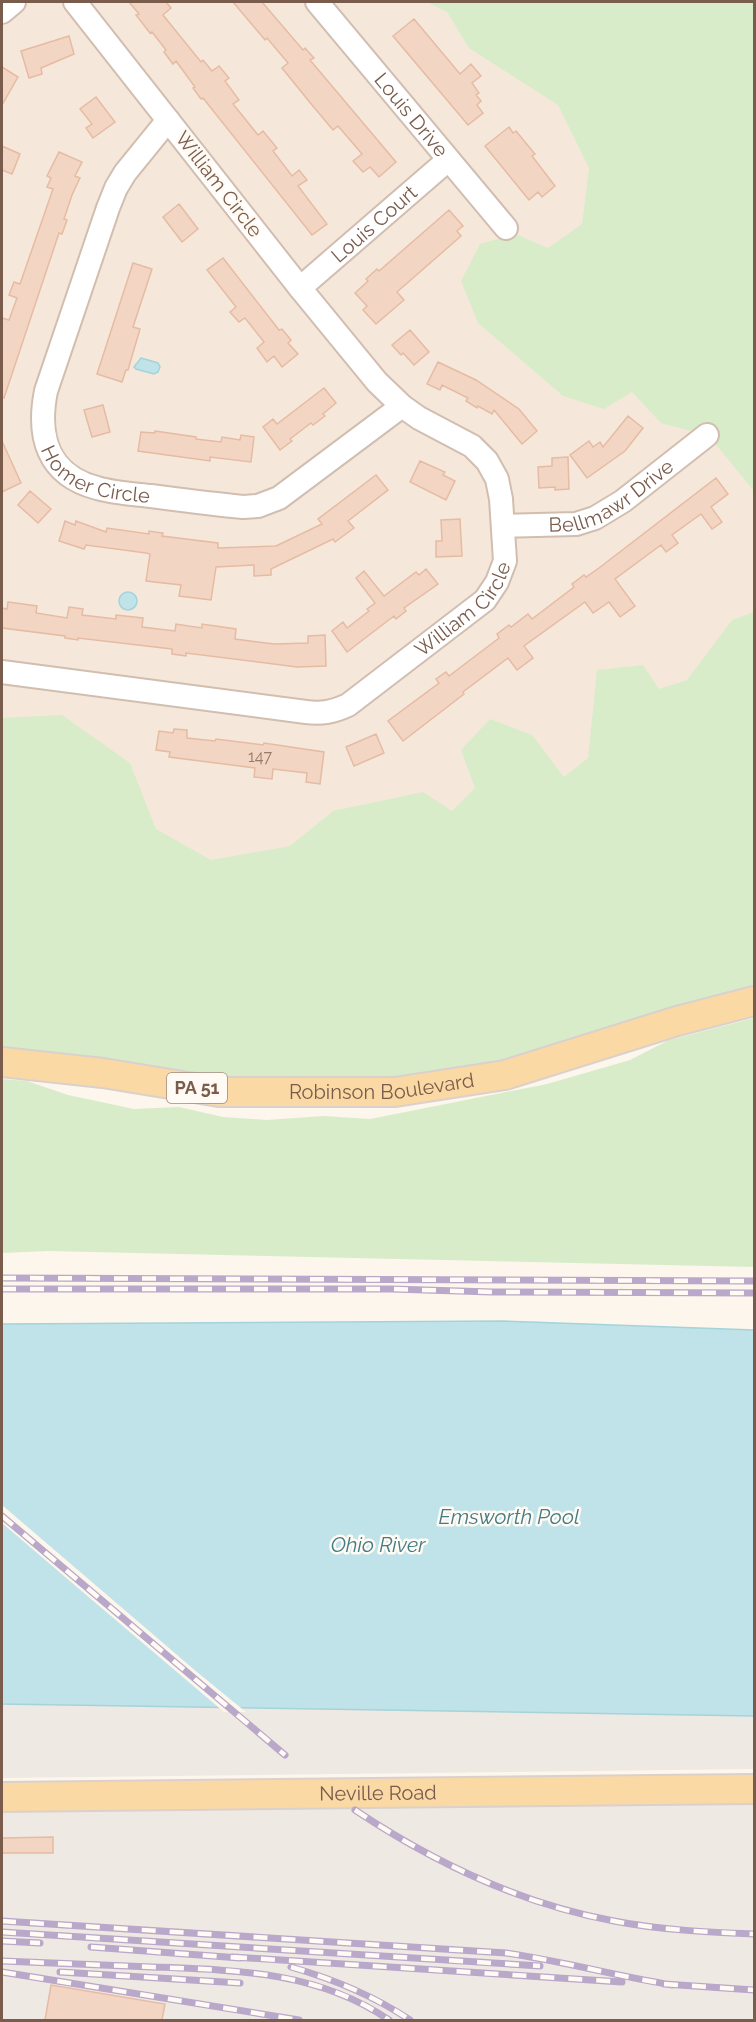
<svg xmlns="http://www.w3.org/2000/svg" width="756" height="2022" font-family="Raleway,sans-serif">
  <rect width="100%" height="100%" fill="#fdf6ec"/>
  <!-- residential -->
  <path fill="#f5e8da" d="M2,2H754V690L2,1062Z"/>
  <!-- industrial -->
  <path fill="#efe9e4" d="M2,1704L754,1716V1769L2,1778Z
    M754,1789V2020H2V1797Z"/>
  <!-- green -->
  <path fill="#d8ecc9" d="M427,2H754V491L709,436L661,423L632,392L604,409L563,396L478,323L461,281L480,244L516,234L548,248L582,224L589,168L558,105L469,48L447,12Z
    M754,612V994L503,1070L395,1088L219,1087L2,1060V718L62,715L130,763L156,829L211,860L290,846L333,811L423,792L452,811L475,788L461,750L490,719L532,735L564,777L588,758L597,670L643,665L659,689L687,680L732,620Z
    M754,1018V1267L48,1251L2,1253V1079L27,1081L68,1095L134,1109L179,1107L223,1117L267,1120L323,1116L370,1119L547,1084L630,1060L669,1040Z"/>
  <!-- water -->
  <path fill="#bfe3e8" stroke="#a5d3da" stroke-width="1.5" d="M141,358L158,363L160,367L158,372L154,374L136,369L134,367Z
    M119 601a9 9 0 1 1 18 0a9 9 0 1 1-18 0Z
    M502,1321L754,1330V1716L2,1704V1324Z"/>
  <!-- pier -->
  <path fill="#fdf6ec" d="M2,1505L197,1672L246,1712H224L78,1588L2,1523Z"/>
  <!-- building -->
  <path fill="#f3d5c3" stroke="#e6bba3" stroke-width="1.5" d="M129,2H166L171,8L163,15L201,62L203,60L212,71L219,66L229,78L225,81L239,100L233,104L258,135L263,131L277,148L273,151L292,176L299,170L307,180L298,186L327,224L312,235L203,98L201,99L193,88L195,87L176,61L173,64L164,52L166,50L152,32L150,33L136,15L139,14Z
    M233,2H262L303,50L305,48L314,58L310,60L396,162L379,177L370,167L363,172L353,161L362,154L338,126L333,130L312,105L282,68L288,63L267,38L265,40Z
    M414,19L460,74L471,64L481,76L472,83L479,93L476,95L481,101L477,105L483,113L468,125L393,36Z
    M69,36L74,54L41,68L42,74L29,78L21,51Z
    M2,67L18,77L2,105Z
    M96,97L115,122L93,138L86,128L92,124L80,109Z
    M509,127L513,133L516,131L535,154L532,156L555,186L542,197L538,192L529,200L485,146Z
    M2,146L20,154L12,174L2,170Z
    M59,152L82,162L75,176L80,178L72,195L64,219L67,220L62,234L59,233L4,398L2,397V318L9,320L17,298L9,295L14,282L20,284L53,189L47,187L51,178L47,176Z
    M179,204L198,229L182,242L163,217Z
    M449,210L463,226L457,231L461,236L397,292L404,300L376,324L363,310L367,306L355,293L368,281L366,279L377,269L379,271Z
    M223,258L279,330L282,329L291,340L288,343L298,354L282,367L274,356L267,362L257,348L264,342L245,318L239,322L230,312L236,307L207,270Z
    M133,263L152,269L133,327L140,329L128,370H126L122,382L97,374Z
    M410,330L429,352L414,365L403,353L401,355L392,345Z
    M438,362L476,380L519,409L537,431L522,444L494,410L492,414L478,406L477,408L466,401L468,398L442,385L440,390L427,384Z
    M324,388L336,403L323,414L325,416L313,425L311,423L290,439L292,441L280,450L263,427L273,419L277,424Z
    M103,405L110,432L92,437L84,410Z
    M628,416L643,428L625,451L587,478L570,455L589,441L593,447L600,442L603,447Z
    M155,431L196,437V439L221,442L222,437L240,440L241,435L254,437L251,462L210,457V461L138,451L141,432L155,433Z
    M2,441L21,483L2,492Z
    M568,457L569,489L555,490V487L539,488L538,467L552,466V458Z
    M420,461L445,472L443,475L455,481L446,500L410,482Z
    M376,475L388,490L348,521L354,528L335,542L333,539L271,569V575L254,576V565L216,567L211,600L179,596L181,585L146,581L150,554L146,553L86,545L84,549L59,541L65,521L75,525L76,521L106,532L107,528L149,534V531L163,533L162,536L218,543V548L276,546L322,524L318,519Z
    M716,478L728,494L711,507L722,522L712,529L701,514L672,535L678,543L666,552L661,545L615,579L635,606L620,617L609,602L593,613L585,602L524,646L533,658L517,670L508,658L463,692L464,694L403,741L388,721L439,683L436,679L446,672L449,676L499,638L497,634L509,625L511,627L528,614L532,619L574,587L572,584L584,575L586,577L599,568Z
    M30,491L51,509L38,523L18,505Z
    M460,519L462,556L436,557V541H442L441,520Z
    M426,569L438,584L404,608L406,611L396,619L394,616L347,652L332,631L343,622L347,628L369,611L367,609L375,603L356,578L364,571L384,596L416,572L419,575Z
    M8,602L37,606L36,613L67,618L69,607L83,609L82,615L116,619V615L143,618L142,627L175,631L176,624L202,628V624L236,629L235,639L274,644L308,643V636L325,635L326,666L297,667L186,653V656L172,654V649L78,638V640L65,638V636L2,628V608L7,609Z
    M174,729L187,730V738L215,741L216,739L263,745L264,743L324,752L320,784L306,782L307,773L273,769L272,779L254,777L255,768L169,757L170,752L156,750L159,731L173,733Z
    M376,734L384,753L354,766L346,747Z
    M53,1837V1853H2V1838Z
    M51,1985L165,2004L162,2020H45Z"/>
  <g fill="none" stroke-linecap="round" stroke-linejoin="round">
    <!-- minor casing -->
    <g stroke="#d1beb0" stroke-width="26">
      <g id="minor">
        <path id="s1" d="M317,2L506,228"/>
        <path d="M2,12L14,2"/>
        <path id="s2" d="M168,120L125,173L116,188L108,208L46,391C37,436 47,475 97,488C114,493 133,494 151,496C182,500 212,504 243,507L258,506L279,498L402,406"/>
        <path id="s3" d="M300,288L448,160"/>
        <path id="s4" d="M503,526L576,524L595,518L623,501L707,435"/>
        <path id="s5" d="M2,672L306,712C322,714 333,712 348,705L485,600L497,582L505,561L501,499L497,479L487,461L472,446L419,418L402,406L377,382L300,288L75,2"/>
      </g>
    </g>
    <!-- major casing -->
    <g stroke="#dad1cd" stroke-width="32">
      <g id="major">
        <path id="s6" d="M2,1062L103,1073L219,1092H395L505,1075L677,1021L754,1001"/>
        <path id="s7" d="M2,1797L754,1789"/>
      </g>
    </g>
    <!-- minor -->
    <use href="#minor" stroke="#fff" stroke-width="22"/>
    <!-- major -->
    <use href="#major" stroke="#fbd9a5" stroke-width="28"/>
    <!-- rail casing -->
    <g stroke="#b9a8c9" stroke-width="7">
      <path id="rail" d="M2,1278L754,1281
        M2,1289H391L492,1292L754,1293
        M2,1516L285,1755
        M355,1810C433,1862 521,1904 614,1921C660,1930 707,1932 754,1934
        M2,1921L506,1953C562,1961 616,1976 672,1985
        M2,1932L540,1966
        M2,1941L40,1943
        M91,1947L240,1958
        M233,1957L622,1982
        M2,1961C52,1963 102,1965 152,1967C235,1970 318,1971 389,2020
        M291,1967C333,1979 374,1996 410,2020
        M2,1972L299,2020
        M60,1972L240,1983
        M664,1984L754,1990"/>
    </g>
    <!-- rail -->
    <use href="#rail" stroke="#fffaf3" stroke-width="4.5" stroke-dasharray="14" stroke-linecap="butt"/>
  </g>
  <g text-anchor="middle" stroke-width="5" stroke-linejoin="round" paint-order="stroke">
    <!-- number labels -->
    <g font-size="16" fill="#987a6a">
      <text x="260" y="762">147</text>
    </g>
    <!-- shield labels -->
    <rect fill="#fffaf3" stroke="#a28b7f" stroke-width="1.5" x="167" y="1073" width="60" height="30" rx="4.5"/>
    <g font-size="18" font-weight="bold" fill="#7a5c4d">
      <text x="197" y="1094">PA 51</text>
    </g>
    <!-- street labels -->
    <g font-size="20" fill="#7a5c4d" stroke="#fffaf3">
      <text dy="7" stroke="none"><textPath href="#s1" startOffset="147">Louis Drive</textPath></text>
      <text transform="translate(219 184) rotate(52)" y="7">William Circle</text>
      <text dy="7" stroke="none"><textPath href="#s3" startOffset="98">Louis Court</textPath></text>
      <text dy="7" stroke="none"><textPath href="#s2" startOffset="417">Homer Circle</textPath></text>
      <text dy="7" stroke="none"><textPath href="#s4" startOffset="116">Bellmawr Drive</textPath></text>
      <text dy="7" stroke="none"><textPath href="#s5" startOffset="501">William Circle</textPath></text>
      <text dy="7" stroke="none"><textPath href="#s6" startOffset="382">Robinson Boulevard</textPath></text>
      <text dy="7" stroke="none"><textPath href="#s7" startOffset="376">Neville Road</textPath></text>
    </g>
    <!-- water labels -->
    <g font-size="21" font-style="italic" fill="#437c86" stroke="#fffaf3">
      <text x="509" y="1524">Emsworth Pool</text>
      <text x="378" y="1552">Ohio River</text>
    </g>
  </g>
  <!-- border -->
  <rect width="756" height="2022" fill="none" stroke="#7a5c4d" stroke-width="6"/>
</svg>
